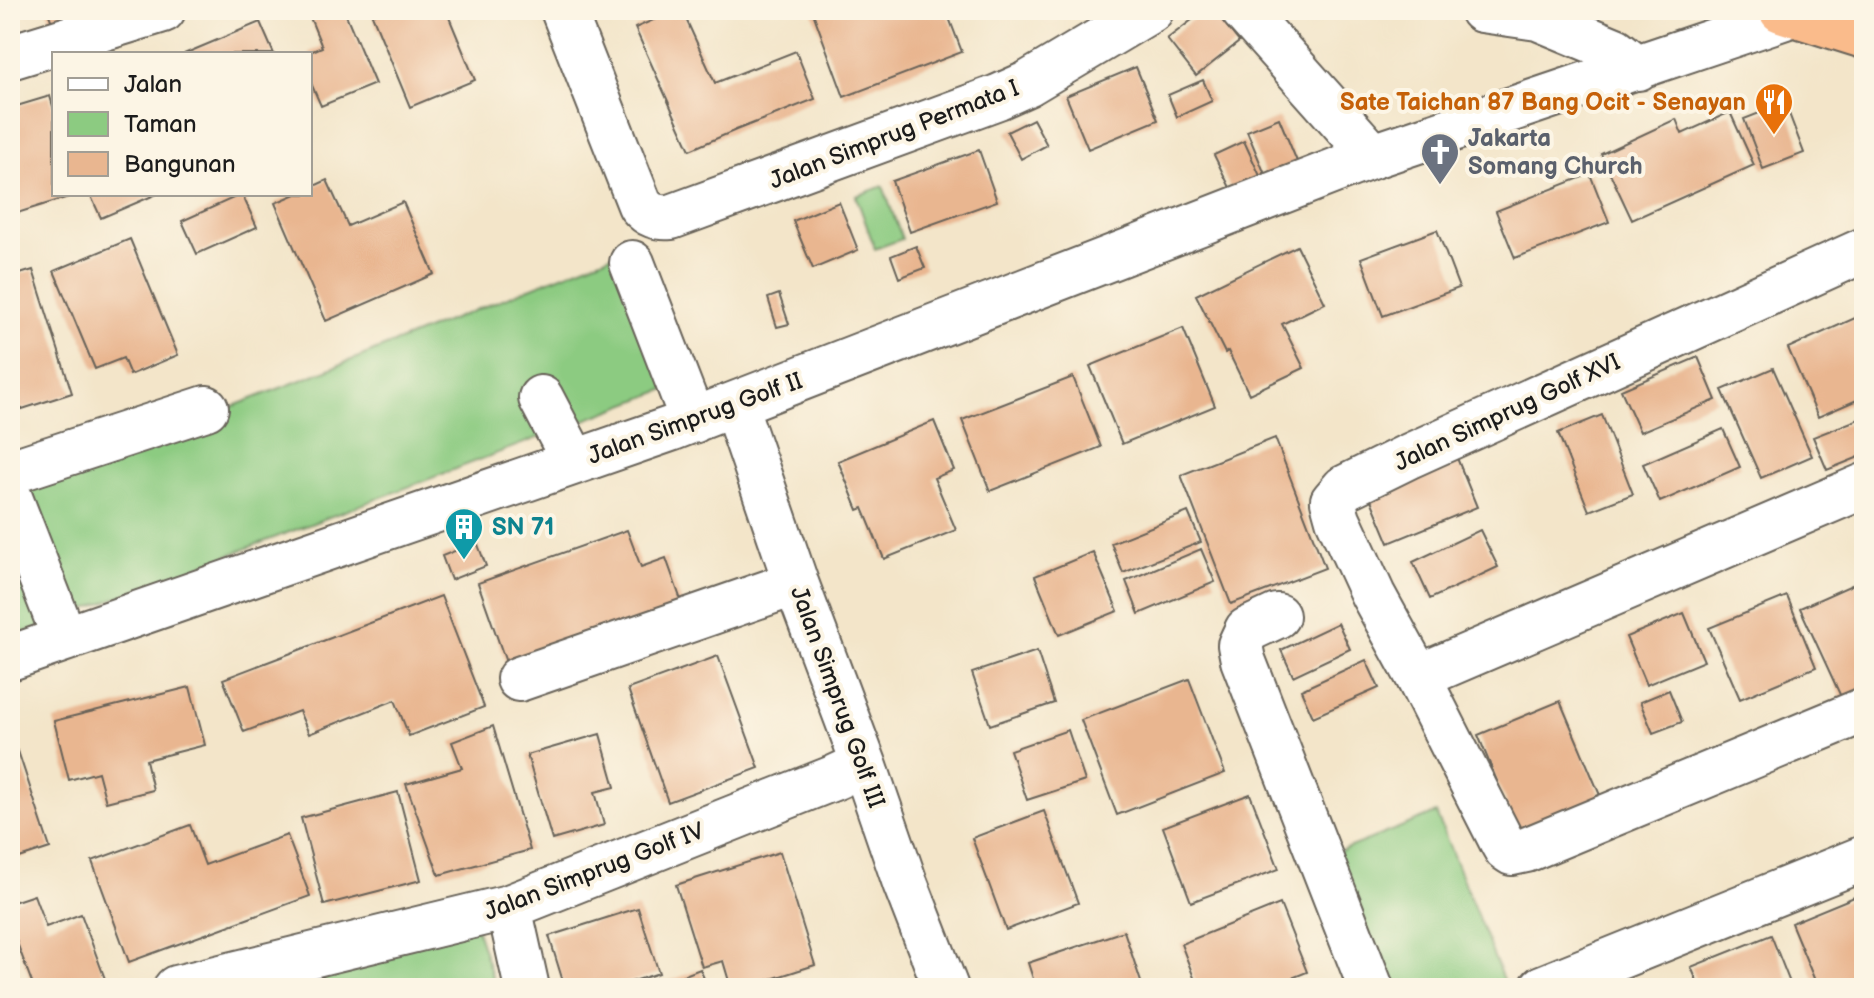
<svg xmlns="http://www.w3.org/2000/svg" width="1874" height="998" font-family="'Balsamiq Sans',sans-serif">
  <rect width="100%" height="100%" fill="#fcf5e5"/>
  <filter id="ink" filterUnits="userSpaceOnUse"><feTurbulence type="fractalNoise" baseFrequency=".0125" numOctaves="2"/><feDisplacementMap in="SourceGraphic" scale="16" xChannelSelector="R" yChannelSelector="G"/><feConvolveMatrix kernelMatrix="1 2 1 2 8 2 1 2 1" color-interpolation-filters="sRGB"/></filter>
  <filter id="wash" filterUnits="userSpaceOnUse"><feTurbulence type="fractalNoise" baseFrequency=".006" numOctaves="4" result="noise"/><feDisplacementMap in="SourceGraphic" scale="32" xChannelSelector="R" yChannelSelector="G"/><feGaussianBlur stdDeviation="1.8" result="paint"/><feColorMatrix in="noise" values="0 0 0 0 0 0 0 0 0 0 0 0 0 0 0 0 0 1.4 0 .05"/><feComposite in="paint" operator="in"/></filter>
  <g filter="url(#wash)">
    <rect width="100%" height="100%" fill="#f3e5c9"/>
    <!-- green -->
    <path fill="#8ccb81" stroke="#54744e" stroke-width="2" d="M883,186L902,239L875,249L856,196Z
      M641,243L693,379L10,638V492L327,370Z
      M1436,813L1504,982L1489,988H1390L1335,853Z
      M473,918L496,988H229Z"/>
    <g id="blocks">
      <!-- building -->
      <path fill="#e9b690" d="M47,10H85L52,22Z
        M307,10H344L375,84L321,106L310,81V52L322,47Z
        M383,10H446L475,80L410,107L372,15Z
        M676,10H682L715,83L796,51L815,99L736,130L690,150L635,28Z
        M812,10H946L962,52L844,97Z
        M1205,10H1214L1239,42L1196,76L1167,39Z
        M260,22L274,54H184Z
        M1136,67L1158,120L1088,149L1066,96Z
        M1203,80L1212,101L1177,117L1168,95Z
        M50,96L54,110V194L75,195L11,215L10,108Z
        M1785,103L1804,153L1763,169L1744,119Z
        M1730,112L1754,165L1632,220L1601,154L1676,119L1682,134Z
        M1279,118L1303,176L1271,189L1247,131Z
        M1033,119L1047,145L1021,159L1007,132Z
        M1244,141L1266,189L1237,202L1214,155Z
        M979,150L997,201L910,232L892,181Z
        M1590,174L1609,222L1515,258L1496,211Z
        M327,180L348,226L403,202L434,274L326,321L275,203L296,194H310V188Z
        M90,194H157L101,218Z
        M242,194L257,227L197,254L182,221Z
        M839,202L858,250L813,269L793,221Z
        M1437,230L1459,288L1383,316L1361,258Z
        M130,239L178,355L130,375L123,358L95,369L54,271Z
        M916,246L925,268L899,278L891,256Z
        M1297,246L1325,303L1282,324L1304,368L1249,394L1228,351L1225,353L1196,295Z
        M33,270L72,393L13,412L10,404V277Z
        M779,294L789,324L777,327L768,298Z
        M1864,314V397L1818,417L1788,348Z
        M1183,328L1215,406L1122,444L1090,366Z
        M1698,357L1716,400L1640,432L1621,390Z
        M1773,368L1812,456L1761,478L1722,390Z
        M1073,377L1101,447L990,491L962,420Z
        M1602,415L1633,494L1589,511L1558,433Z
        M1859,419L1864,431V455L1827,470L1813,437Z
        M934,421L954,470L934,478L956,530L884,559L863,508L858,510L838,461Z
        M1723,429L1740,467L1660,502L1643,464Z
        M1275,438L1325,568L1231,604L1181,475Z
        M1457,458L1477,507L1389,543L1369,495Z
        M1188,512L1201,542L1123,573L1111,543Z
        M627,530L641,567L666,558L683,606L508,668L478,583Z
        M1480,530L1498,567L1430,599L1413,562Z
        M477,542L486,566L451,580L442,556Z
        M1201,549L1215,582L1139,614L1126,581Z
        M1093,552L1118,611L1059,635L1035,576Z
        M1856,583L1864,600V689L1842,699L1800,608Z
        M441,596L484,707L409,736L395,700L309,734L299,711L244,732L223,679Z
        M1787,596L1816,667L1740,699L1709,628Z
        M1684,613L1704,661L1646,685L1626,637Z
        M1338,623L1350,649L1293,676L1281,650Z
        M1037,651L1054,703L990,725L972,673Z
        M718,656L759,768L668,802L628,689Z
        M1366,660L1379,688L1313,717L1301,690Z
        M1189,679L1225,773L1117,815L1081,720Z
        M190,687L205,745L146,760L153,790L106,802L98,772L69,780L54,721Z
        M1669,690L1682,722L1653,733L1640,702Z
        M1560,701L1605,807L1522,842L1478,735Z
        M493,726L530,850L439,875L406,784L462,768L452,742Z
        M1068,730L1085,781L1027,800L1010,750Z
        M600,734L615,787L595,792L604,825L552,840L527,755Z
        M18,751L50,848L10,861V754Z
        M398,792L421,880L324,905L301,818Z
        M1250,794L1279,869L1191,902L1163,827Z
        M1044,811L1078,903L1006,930L972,838Z
        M190,825L205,865L287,835L310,896L129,962L92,861Z
        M780,852L815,965L743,988H731L723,961L702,967L676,885Z
        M1864,893V985L1857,988H1818L1791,923Z
        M34,895L46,927L81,914L108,987L34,988L10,924V903Z
        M1280,904L1307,972L1267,988H1198L1181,944Z
        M638,908L659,973L612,988H565L549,936Z
        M1124,931L1143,988H1036L1028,963Z
        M1771,935L1792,988H1700L1691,967Z
        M10,964L19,988H10Z
        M700,969L708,988H652Z"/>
    </g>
  </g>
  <g filter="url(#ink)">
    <use href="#blocks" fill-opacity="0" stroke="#676259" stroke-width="2"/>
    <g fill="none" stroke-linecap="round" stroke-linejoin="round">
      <!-- minor casing -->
      <g stroke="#676259" stroke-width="48">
        <path id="minor" d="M563,10L640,205C649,216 657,218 671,217L998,97L1027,84L1151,10
          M1243,10L1373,156
          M1482,10L1538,18L1615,50L1638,68
          M10,57L163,10
          M1864,250L1407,457L1344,488L1333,501L1338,519L1373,595L1418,677L1502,842L1506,849L1512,853L1526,850L1864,710
          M632,263L693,421
          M541,398L574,461
          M735,405L796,583L864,764L905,883L946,988
          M10,472L206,408
          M10,498L65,639
          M1277,616L1247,630L1240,645L1243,660L1371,988
          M10,658L673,428L1373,156L1791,15
          M1418,677L1864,486
          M519,679L796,583
          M509,907L527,988
          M176,988L509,907L836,777L864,764
          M1542,988L1864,858"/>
      </g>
      <!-- highway casing -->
      <g stroke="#676259" stroke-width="48">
        <path id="highway" d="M1781,10L1864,36"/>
      </g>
      <!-- minor -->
      <use href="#minor" stroke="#fff" stroke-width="44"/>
      <!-- highway -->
      <use href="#highway" stroke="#fabb8b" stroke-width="44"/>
    </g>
  </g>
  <!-- icons -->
  <defs>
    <g id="restaurant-pin" transform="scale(2)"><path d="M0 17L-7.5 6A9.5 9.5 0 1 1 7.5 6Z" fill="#e8710a" stroke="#fcf5e5"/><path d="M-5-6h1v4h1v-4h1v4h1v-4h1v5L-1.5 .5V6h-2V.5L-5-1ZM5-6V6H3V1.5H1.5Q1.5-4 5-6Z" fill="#fff"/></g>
    <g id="church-pin" transform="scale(2)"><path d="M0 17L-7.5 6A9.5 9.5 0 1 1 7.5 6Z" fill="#6b7280" stroke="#fcf5e5"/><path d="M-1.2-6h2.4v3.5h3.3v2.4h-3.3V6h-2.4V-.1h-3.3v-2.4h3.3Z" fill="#fff"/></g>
    <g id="building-pin" transform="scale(2)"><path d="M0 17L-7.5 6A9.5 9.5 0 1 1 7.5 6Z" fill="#0f9aa8" stroke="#fcf5e5"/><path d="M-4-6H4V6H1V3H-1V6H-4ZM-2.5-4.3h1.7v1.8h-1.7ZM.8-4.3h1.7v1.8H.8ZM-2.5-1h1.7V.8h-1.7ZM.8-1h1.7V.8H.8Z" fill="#fff"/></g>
  </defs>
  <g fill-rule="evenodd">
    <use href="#restaurant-pin" x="1774" y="102"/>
    <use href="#church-pin" x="1440" y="152"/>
    <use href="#building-pin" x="464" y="527"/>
  </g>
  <g text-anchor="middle" stroke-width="8" stroke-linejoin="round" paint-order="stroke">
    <!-- food labels -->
    <g font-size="24" font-weight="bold" fill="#c56008" stroke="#fcf5e5" text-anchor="end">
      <text x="1746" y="110">Sate Taichan 87 Bang Ocit - Senayan</text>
    </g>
    <!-- street labels -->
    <g font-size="24" fill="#1c1c1c" stroke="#fcf5e5">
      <text transform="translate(894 134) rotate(-21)" y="8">Jalan Simprug Permata I</text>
      <text transform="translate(1507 412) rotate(-25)" y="8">Jalan Simprug Golf XVI</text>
      <text transform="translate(695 418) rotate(-20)" y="8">Jalan Simprug Golf II</text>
      <text transform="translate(838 697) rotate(70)" y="8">Jalan Simprug Golf III</text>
      <text transform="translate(594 871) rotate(-21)" y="8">Jalan Simprug Golf IV</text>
    </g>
    <!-- worship labels -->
    <g font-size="24" font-weight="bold" fill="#5b616d" stroke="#fcf5e5" text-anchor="start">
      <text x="1468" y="146">Jakarta<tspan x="1468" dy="28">Somang Church</tspan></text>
    </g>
    <!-- culture labels -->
    <g font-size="24" font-weight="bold" fill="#0d838f" stroke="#fcf5e5" text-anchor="start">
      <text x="492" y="535">SN 71</text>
    </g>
  </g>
  <!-- margin -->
  <rect width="1874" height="998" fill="none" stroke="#fcf5e5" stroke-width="40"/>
  <!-- legend -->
  <rect x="52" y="52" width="260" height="144" fill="#fcf5e5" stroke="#a29e95" stroke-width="2"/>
  <rect x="68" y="78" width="40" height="12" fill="#ffffff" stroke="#a29e95" stroke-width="2"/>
  <text x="124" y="92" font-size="24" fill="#1c1c1c">Jalan</text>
  <rect x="68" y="112" width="40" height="24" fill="#8ccb81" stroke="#a29e95" stroke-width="2"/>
  <text x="124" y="132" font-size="24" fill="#1c1c1c">Taman</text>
  <rect x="68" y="152" width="40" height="24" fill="#e9b690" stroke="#a29e95" stroke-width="2"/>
  <text x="124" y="172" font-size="24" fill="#1c1c1c">Bangunan</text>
</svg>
